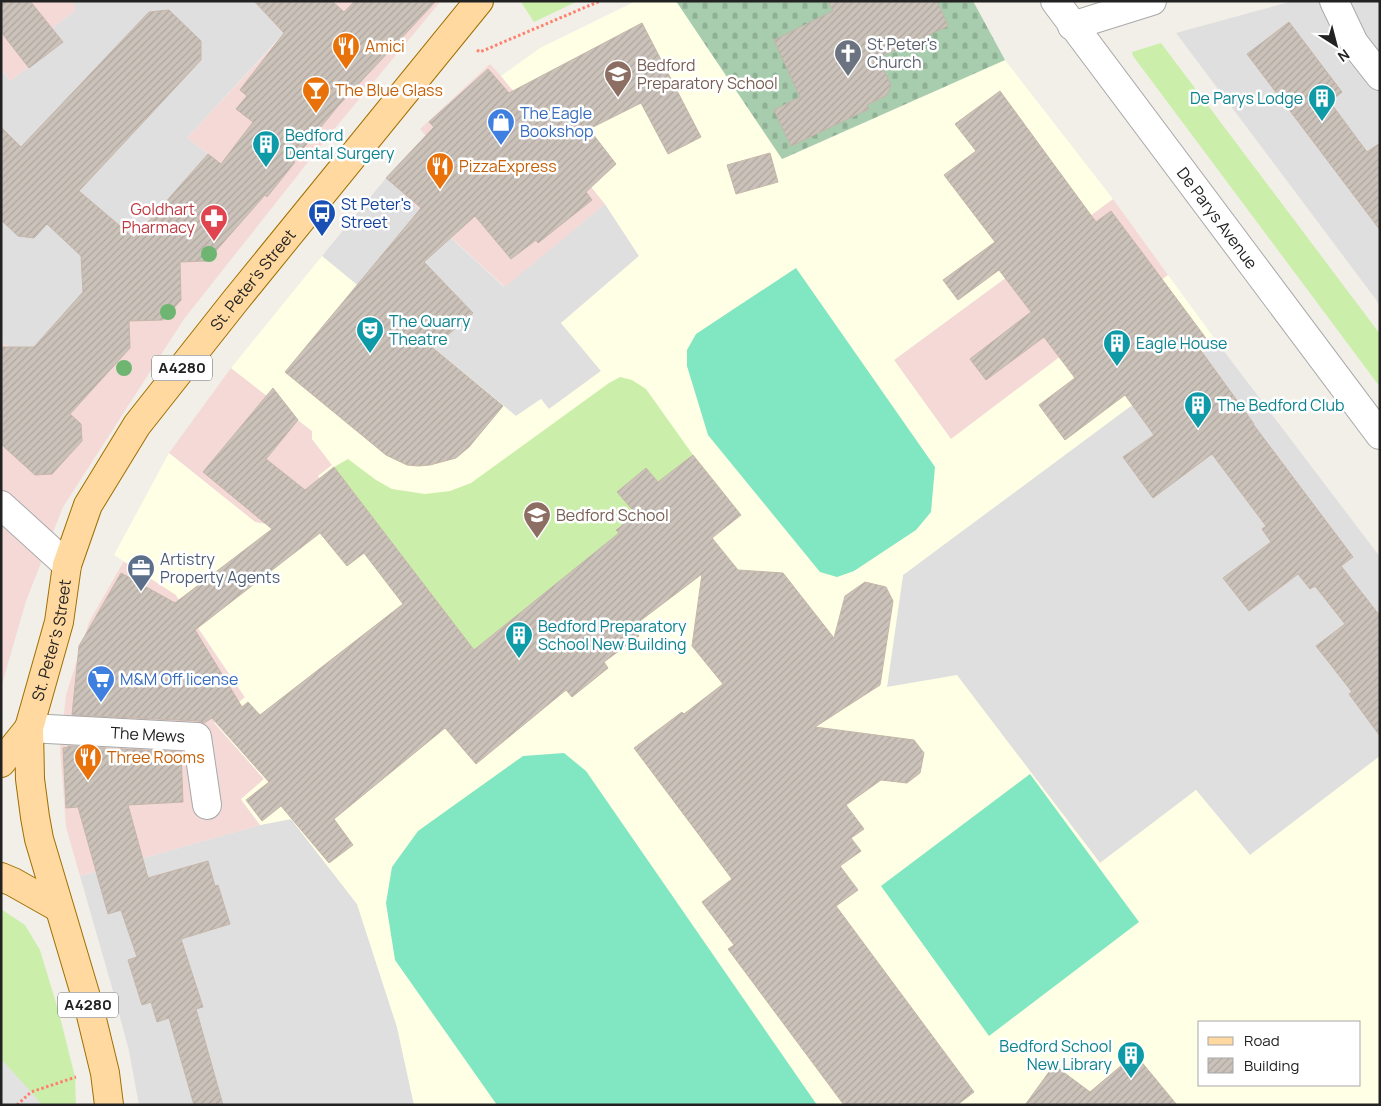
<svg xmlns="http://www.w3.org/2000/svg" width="1381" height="1106" font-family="Manrope,sans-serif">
  <defs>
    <pattern id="cemetery-stones" width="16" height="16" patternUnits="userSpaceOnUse" patternTransform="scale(1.25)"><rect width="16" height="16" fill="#a7cdae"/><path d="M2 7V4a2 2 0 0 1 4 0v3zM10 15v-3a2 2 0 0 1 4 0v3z" fill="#8fb095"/></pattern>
    <pattern id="building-hatch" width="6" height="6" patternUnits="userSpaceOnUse" patternTransform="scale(1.25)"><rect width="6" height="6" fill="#cbc2ba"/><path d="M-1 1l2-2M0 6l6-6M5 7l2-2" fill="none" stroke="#aea6a0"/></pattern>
  </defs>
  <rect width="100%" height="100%" fill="#f2efe8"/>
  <!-- residential -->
  <path fill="#e0dfdf" d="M72,1H254L284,33L187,138L208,154L130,242L34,347H8L1,341V69L10,81L63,42L52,28L75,11V6Z
    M1293,1H1380V305L1176,33Z
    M386,178L504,287L605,204L639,256L561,323L601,371L549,409L541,399L516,416L322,256Z
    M1217,342L1380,557V756L1250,855L1196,790L1100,863L957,676L887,687L903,575Z
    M291,819L357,904L397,1027L414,1105H139L129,1051L113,991L80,876L260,825Z"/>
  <!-- commercial -->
  <path fill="#f4d9d7" d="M1,1H72L75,6V11L52,28L63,42L10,81L1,69Z
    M254,1H441L331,133L184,319L63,507L26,601L1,688V341L8,347H34L130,242L208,154L187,138L284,34Z
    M490,64L501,76L605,204L505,287L386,178L426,136L420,129Z
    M1113,199L1168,275L951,440L894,360Z
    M231,368L312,431V439L332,465L323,482L276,517L265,524L255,522L169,453Z
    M124,561L175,594L245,698L214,723L264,779L241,800L260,825L80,876L66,827L60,749L66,695L89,622Z"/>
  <!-- education -->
  <path fill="#feffe4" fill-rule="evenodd" d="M636,1H676L783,159L1005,60L1113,199L894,360L951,439L1168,275L1217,342L903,575L887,687L957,675L1100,863L1196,790L1250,855L1380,756V1105H414L397,1027L357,904L291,819L260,825L241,799L264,779L214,722L245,697L176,595L114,555L169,453L255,522L265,524L276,517L322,482L318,476L332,465L312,439V431L231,368L322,256L516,416L541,399L549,409L601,371L561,323L639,256L605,204L501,76L540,48ZM1200,1022H1360V1085H1200Z"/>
  <!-- grass -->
  <path fill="#cbefab" d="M522,1H578L534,22L521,2Z
    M1161,43L1380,334V387L1133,56L1132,52Z
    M620,377L632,380L646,389L693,455L658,482L646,468L617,492L636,514L616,529L619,533L474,650L334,467L348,459L376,480L392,489L425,494L450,491L471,483L609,383Z
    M1,909L25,925L40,950L59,1013L75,1077L76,1105H42L1,1059Z"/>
  <!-- cemetery -->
  <path fill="url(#cemetery-stones)" d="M676,1H973L1005,60L782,159Z"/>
  <!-- pitch -->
  <path fill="#81e6c2" d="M796,268L935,467L931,512L916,530L854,571L837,577L820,572L708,435L687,366V350L696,334Z
    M564,753L586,771L817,1105H497L395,960L386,903L392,867L418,831L523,756Z
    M1030,774L1139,922L989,1036L881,886Z"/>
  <!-- parking -->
  <path fill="#e2e2e2" d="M1,1059L31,1092L42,1105H1Z"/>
  <!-- building -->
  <path fill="url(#building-hatch)" stroke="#c6b6a9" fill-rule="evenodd" d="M1,1H30L63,42L29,68L1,32Z
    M254,1H332L344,12L355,1H436L338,106L293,161L295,162L267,197L265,195L207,261L180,262L181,300L163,320L129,321L130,348L70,414L81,424L82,441L52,474L35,475L2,445L1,347H34L83,292L81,256L47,224L34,238L18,236L1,220V127L21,147L149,12L169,10L201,41V60L79,191L134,238L208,154L221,164L253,122L236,109L247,96L240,90L284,33Z
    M828,1H937L948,26L878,58L891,85L887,95L867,105L869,109L791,146L774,110L800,97L774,40L833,11Z
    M1289,22L1342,92L1330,102L1367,152L1380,143V230L1247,54Z
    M642,23L701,137L668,154L641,103L589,129L616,164L586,192L592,200L538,243L536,240L511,259L475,216L424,262L473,313L433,348L503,406L469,447L456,458L430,465L418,466L407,465L386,455L285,372L421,208L386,178L434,127L429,122L488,69L509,93Z
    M1000,91L1096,222L1111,211L1156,271L1208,341L1199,348L1254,424H1253L1353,557L1341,566L1380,616V736L1349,694L1352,692L1316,646L1345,624L1315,586L1310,589L1298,574L1249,611L1223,578L1271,542L1262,529L1266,526L1212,454L1153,498L1123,457L1154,435L1125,395L1065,440L1039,405L1075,378L1044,337L986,380L970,359L1031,312L999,270L958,300L943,280L995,242L944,175L976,151L955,124Z
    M770,153L778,182L736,194L727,165Z
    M273,388L298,420L266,459L305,490L334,467L474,650L619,533L616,530L636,514L617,492L646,468L658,482L693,455L741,515L712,538L738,570L783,573L834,638L845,596L865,582L886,587L893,601L880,685L815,727L914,740L924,753L920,773L907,783L881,780L846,805L864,829L851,838L861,851L840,866L858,890L836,906L974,1092L957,1105H844L728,949L734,945L702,902L732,879L634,748L682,712L684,714L723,684L692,646L702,574L632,627L639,636L604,662L608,668L572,697L566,690L476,764L445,728L334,819L353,845L329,863L281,806L262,821L246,800L269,782L212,718L204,723L198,721L72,715L79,646L121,573L175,603L272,529L203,472ZM320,533L347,566L364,553L403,604L260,715L248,702L242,707L195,630Z
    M68,746L181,752L183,802L128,805L148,878L208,861L215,886L218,885L230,924L181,939L203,1007L196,1009L223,1105H194L169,1018L157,1022L151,1002L142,1005L128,960L137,957L121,910L108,914L78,807L66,808L63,748L68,747Z
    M1135,1054L1177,1105H1025L1054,1065L1090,1092Z"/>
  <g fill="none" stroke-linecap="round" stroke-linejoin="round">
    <!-- minor casing -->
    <g stroke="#a9a9a9" stroke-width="30">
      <g id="minor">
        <path id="s1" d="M1055,1L1380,435"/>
        <path d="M1334,1L1354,43L1380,76"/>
        <path d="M1072,26L1152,1"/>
        <path d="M1,505L67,565"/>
        <path id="s2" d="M29,728L197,737L207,805"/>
      </g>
    </g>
    <!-- major casing -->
    <g stroke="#9f6f00" stroke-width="30">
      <g id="major">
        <path d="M1,763L29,728"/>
        <path d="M1,877L13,882L59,908"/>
        <path id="s3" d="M109,1105L105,1073L89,1007L39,839L35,817L30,779L29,728L59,622L67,565L88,505L137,425L235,301L479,1"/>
      </g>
    </g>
    <!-- path -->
    <path stroke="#ff806c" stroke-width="3" stroke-dasharray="2.5 2.5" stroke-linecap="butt" d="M477,50L480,52L600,1
      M17,1105L31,1092L76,1077"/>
    <!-- minor -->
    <use href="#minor" stroke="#fff" stroke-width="28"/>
    <!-- major -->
    <use href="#major" stroke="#ffd9a0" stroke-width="28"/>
  </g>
  <!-- trees -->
  <g fill="#6fb572">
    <circle cx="209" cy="254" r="8"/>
    <circle cx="168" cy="312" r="8"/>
    <circle cx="124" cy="368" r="8"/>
  </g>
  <!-- icons -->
  <defs>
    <g id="restaurant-pin" transform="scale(1.4375)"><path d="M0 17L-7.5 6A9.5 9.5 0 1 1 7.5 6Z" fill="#e8710a" stroke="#fff"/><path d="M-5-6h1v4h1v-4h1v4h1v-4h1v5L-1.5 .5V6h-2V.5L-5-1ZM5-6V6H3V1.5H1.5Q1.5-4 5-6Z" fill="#fff"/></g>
    <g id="church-pin" transform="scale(1.4375)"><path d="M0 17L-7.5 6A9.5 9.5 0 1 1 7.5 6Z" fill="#6b7280" stroke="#fff"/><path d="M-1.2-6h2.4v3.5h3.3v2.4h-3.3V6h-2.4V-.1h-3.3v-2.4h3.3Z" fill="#fff"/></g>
    <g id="school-pin" transform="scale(1.4375)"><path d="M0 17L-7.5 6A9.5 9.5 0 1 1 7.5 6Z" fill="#8d6e63" stroke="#fff"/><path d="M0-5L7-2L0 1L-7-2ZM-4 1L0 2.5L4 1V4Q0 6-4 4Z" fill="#fff"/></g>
    <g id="bar-pin" transform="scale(1.4375)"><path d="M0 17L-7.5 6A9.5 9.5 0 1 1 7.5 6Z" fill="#e8710a" stroke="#fff"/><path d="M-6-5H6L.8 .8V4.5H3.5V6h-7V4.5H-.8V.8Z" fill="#fff"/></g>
    <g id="building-pin" transform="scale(1.4375)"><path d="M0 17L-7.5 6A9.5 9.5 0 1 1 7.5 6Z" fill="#0f9aa8" stroke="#fff"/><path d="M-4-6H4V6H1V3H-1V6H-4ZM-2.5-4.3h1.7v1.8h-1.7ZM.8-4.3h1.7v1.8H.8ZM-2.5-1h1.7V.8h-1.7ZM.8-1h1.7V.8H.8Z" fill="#fff"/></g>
    <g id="shop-pin" transform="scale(1.4375)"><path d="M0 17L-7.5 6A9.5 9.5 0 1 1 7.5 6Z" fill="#3f7fe0" stroke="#fff"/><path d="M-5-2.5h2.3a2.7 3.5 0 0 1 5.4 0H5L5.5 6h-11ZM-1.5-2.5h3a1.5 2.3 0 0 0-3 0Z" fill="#fff"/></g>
    <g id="bus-pin" transform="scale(1.4375)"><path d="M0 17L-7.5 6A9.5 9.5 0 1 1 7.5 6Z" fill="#1a4fb4" stroke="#fff"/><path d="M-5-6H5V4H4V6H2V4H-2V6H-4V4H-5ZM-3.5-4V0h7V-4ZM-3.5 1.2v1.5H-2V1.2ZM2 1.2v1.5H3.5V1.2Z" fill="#fff"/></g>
    <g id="pharmacy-pin" transform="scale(1.4375)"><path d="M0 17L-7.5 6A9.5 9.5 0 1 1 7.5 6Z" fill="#e0444e" stroke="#fff"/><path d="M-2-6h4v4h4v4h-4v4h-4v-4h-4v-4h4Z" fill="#fff"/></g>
    <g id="theatre-pin" transform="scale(1.4375)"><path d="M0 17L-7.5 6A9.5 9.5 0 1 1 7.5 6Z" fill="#0f9aa8" stroke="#fff"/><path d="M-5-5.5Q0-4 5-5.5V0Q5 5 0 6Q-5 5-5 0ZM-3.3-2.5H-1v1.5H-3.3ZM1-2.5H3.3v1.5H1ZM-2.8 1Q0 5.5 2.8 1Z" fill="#fff"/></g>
    <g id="office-pin" transform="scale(1.4375)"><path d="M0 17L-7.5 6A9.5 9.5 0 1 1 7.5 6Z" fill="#5c6f8a" stroke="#fff"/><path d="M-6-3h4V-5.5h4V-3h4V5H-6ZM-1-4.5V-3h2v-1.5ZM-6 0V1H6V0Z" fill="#fff"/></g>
    <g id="supermarket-pin" transform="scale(1.4375)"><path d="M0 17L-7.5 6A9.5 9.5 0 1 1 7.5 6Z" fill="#3f7fe0" stroke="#fff"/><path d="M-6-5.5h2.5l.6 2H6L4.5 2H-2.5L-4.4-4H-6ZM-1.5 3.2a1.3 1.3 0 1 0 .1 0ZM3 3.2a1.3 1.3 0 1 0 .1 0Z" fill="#fff"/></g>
  </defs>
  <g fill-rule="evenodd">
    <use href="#restaurant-pin" x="346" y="46"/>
    <use href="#church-pin" x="848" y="53"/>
    <use href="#school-pin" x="618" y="74"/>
    <use href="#bar-pin" x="316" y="90"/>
    <use href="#building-pin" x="1322" y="98"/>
    <use href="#shop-pin" x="501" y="122"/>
    <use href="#building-pin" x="266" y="144"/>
    <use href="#restaurant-pin" x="440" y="166"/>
    <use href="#bus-pin" x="322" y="213"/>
    <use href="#pharmacy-pin" x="214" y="218"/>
    <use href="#theatre-pin" x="370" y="330"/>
    <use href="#building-pin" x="1117" y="343"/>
    <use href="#building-pin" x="1198" y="405"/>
    <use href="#school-pin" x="537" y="515"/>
    <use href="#office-pin" x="141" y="568"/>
    <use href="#building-pin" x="519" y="635"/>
    <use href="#supermarket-pin" x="101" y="679"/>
    <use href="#restaurant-pin" x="88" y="757"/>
    <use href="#building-pin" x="1131" y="1055"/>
  </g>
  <g text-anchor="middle" stroke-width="5" stroke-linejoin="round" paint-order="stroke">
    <!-- shield labels -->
    <g fill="#fff" stroke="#646464" stroke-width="1">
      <rect x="152" y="355.5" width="60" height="25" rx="4"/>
      <rect x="58" y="992.5" width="60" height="25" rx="4"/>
    </g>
    <g font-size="15" font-weight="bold" fill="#222">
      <text x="182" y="373">A4280</text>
      <text x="88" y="1010">A4280</text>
    </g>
    <!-- worship labels -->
    <g font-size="16" fill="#5b616d" stroke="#fff" text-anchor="start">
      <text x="867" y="50">St Peter's<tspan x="867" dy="18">Church</tspan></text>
    </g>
    <!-- food labels -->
    <g font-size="16" fill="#c56008" stroke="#fff" text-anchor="start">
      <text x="365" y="52">Amici</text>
      <text x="335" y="96">The Blue Glass</text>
      <text x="459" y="172">PizzaExpress</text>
      <text x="107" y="763">Three Rooms</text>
    </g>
    <!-- education labels -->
    <g font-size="16" fill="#785e54" stroke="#fff" text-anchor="start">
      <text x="637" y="71">Bedford<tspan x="637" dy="18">Preparatory School</tspan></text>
      <text x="556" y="521">Bedford School</text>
    </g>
    <!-- culture labels -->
    <g font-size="16" fill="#0d838f" stroke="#fff" text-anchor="start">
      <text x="1303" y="104" text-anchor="end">De Parys Lodge</text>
      <text x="285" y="141">Bedford<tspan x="285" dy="18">Dental Surgery</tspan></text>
      <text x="389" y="327">The Quarry<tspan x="389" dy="18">Theatre</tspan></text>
      <text x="1136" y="349">Eagle House</text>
      <text x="1217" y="411">The Bedford Club</text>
      <text x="538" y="632">Bedford Preparatory<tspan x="538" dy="18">School New Building</tspan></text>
      <text x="1112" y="1052" text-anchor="end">Bedford School<tspan x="1112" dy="18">New Library</tspan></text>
    </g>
    <!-- shop labels -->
    <g font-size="16" fill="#366cbe" stroke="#fff" text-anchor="start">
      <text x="520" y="119">The Eagle<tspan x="520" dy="18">Bookshop</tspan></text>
      <text x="120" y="685">M&amp;M Off license</text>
    </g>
    <!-- transit labels -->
    <g font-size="16" fill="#164399" stroke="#fff" text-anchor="start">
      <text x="341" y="210">St Peter's<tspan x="341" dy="18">Street</tspan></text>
    </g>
    <!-- health labels -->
    <g font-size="16" fill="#be3a42" stroke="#fff" text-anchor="end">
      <text x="195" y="215">Goldhart<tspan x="195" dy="18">Pharmacy</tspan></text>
    </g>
    <!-- street labels -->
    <g font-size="16" fill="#222" stroke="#fff">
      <text dy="6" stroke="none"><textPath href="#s1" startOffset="271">De Parys Avenue</textPath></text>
      <text dy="6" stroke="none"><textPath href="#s3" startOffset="898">St. Peter's Street</textPath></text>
      <text dy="6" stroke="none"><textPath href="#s3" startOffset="478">St. Peter's Street</textPath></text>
      <text dy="6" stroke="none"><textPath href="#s2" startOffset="119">The Mews</textPath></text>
    </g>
    <!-- service labels -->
    <g font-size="16" fill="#4e5e75" stroke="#fff" text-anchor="start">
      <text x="160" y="565">Artistry<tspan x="160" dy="18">Property Agents</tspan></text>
    </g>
  </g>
  <!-- border -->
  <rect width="1381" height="1106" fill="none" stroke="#222222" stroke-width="5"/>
  <!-- legend -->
  <rect x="1198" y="1021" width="162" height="65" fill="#ffffff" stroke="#a7a7a7"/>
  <rect x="1208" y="1037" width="25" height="8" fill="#ffd9a0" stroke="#a7a7a7"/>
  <text x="1244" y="1046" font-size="15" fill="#222222">Road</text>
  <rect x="1208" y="1058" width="25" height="15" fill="url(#building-hatch)" stroke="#a7a7a7"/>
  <text x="1244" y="1071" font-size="15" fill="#222222">Building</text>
  <!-- north arrow -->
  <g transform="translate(1336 45) rotate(144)" stroke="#ffffff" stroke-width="4" paint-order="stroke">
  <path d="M0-4L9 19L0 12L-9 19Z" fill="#222222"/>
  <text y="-8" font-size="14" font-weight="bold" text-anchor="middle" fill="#222222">N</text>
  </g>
</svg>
